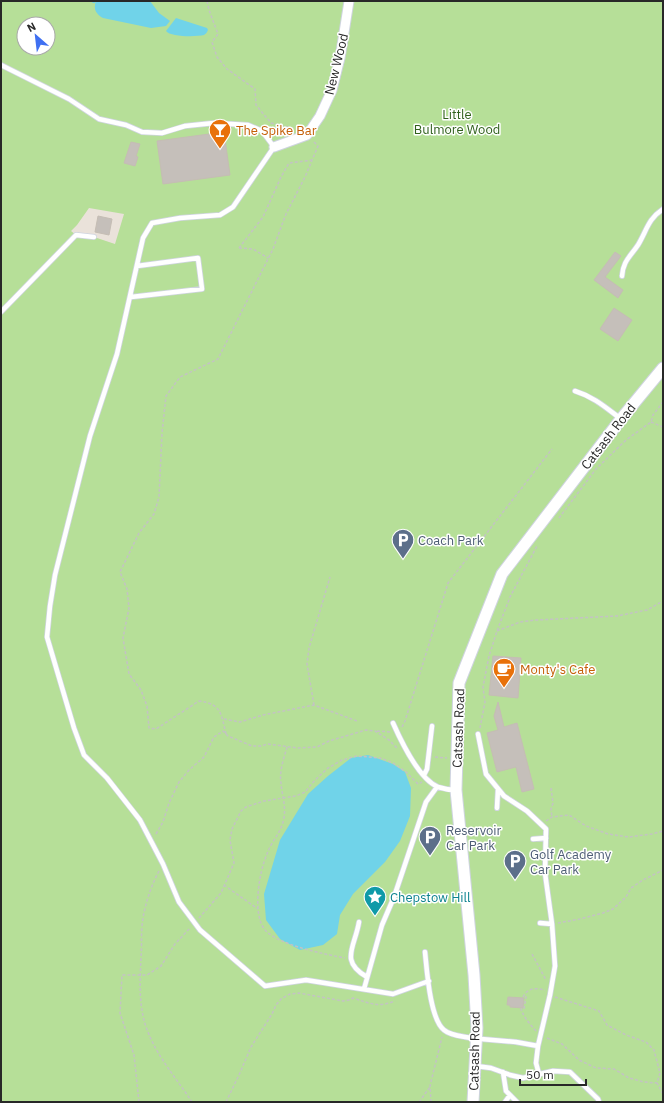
<svg xmlns="http://www.w3.org/2000/svg" width="664" height="1103" font-family="'IBM Plex Sans',sans-serif">
  <rect width="100%" height="100%" fill="#eae2da"/>
  <!-- green -->
  <path fill="#b6df98" fill-rule="evenodd" d="M1,1H663V1102H1ZM24,24H48V48H24ZM89,208L124,214L115,244L94,237L76,235L71,231L77,225Z"/>
  <!-- water -->
  <path fill="#70d3e9" d="M96,1H150L159,13L170,21L166,26L151,28L103,18C96,14 93,9 96,1Z
    M176,18L207,28L208,30C207,32 207,33 204,35C196,37 170,37 166,31Z
    M368,755L393,764L405,772L411,788L410,816L400,841L385,862L353,894L340,915L337,934L323,945L300,950L280,939L266,920L264,894L280,840L308,794L328,776L351,758Z"/>
  <g fill="none" stroke-linecap="round" stroke-linejoin="round">
    <!-- stream -->
    <path stroke="#70d3e9" stroke-width="2.5" d="M92,1L94,2"/>
  </g>
  <!-- building -->
  <path fill="#c5bfba" stroke="#c5bdb4" d="M224,132L230,175L163,184L157,141Z
    M131,142L140,144L136,156L138,157L135,166L124,163Z
    M98,216L112,219L109,235L95,232Z
    M615,252L621,256L605,277L623,290L618,298L594,280Z
    M614,308L632,320L618,341L600,329Z
    M493,656L521,658L518,698L489,695Z
    M498,702L504,727L517,723L534,789L522,792L516,767L497,772L487,733L498,730L494,716Z
    M508,997L524,998L523,1008L510,1007V1005H507Z"/>
  <g fill="none" stroke-linecap="round" stroke-linejoin="round">
    <!-- service casing -->
    <g stroke="#cfd4e0" stroke-width="6">
      <path id="service" d="M1,65L69,99L99,119L126,125L142,132L162,133L185,126L214,123L248,125L262,131L274,147L233,207L220,215L180,218L152,223L143,238L117,354L90,436L55,575L50,606L47,637L74,728L84,755L107,778L140,820L163,864L179,902L200,930L265,986L306,980L393,994L429,981
        M622,276C623,261 630,257 638,245C647,230 648,219 663,209
        M131,297L202,289L198,258L137,266
        M1,312L76,235L94,237
        M575,391C594,397 605,407 621,419
        M393,723C401,741 419,779 438,787C444,789 450,790 456,790
        M478,734L486,774L504,796L527,811L546,829L545,873L552,924L555,966L550,995L538,1046
        M424,775L427,769L432,726
        M497,808L498,789
        M533,839L546,838
        M359,922C355,947 339,961 367,977
        M540,923L552,924
        M425,952C427,971 430,1019 444,1030C451,1036 462,1036 471,1038
        M364,989L382,925L394,897L426,802L437,787
        M481,1039L516,1042L538,1046L536,1063L539,1074
        M476,1066L491,1068L510,1075L523,1078L553,1071L570,1072L598,1099L599,1102
        M503,1072L506,1091L517,1102
        M505,1102L510,1095"/>
    </g>
    <!-- minor casing -->
    <g stroke="#cfd4e0" stroke-width="11">
      <path id="minor" d="M274,147L307,135L320,116L332,90L340,58L349,1"/>
    </g>
    <!-- tertiary casing -->
    <g stroke="#cfd4e0" stroke-width="13">
      <path id="tertiary" d="M473,1102L477,1028L474,975L456,790L459,683L502,574L621,419L663,368"/>
    </g>
    <!-- path -->
    <path stroke="#c3c3c3" stroke-width="1.5" stroke-dasharray="3 2" stroke-linecap="butt" d="M207,1L209,10L218,34L212,42L217,57L227,69L255,89L256,105L271,123L295,129
      M239,248L263,217L281,177L289,163L313,160
      M239,248L253,249L268,258
      M651,422L663,427
      M559,518L596,469L626,440L651,422L653,415L663,402
      M497,631L520,622L536,620L617,616L647,610L663,601
      M314,705L307,664L309,648L330,577
      M224,719L240,722L263,715L314,705L357,721
      M402,727L405,721L448,583L552,449
      M480,728L485,702L483,687L489,656L497,631L510,597L537,546
      M377,731L391,732
      M226,734C221,714 222,704 199,701L156,729L149,728L147,706L141,690L129,674L123,638L129,608L127,589L120,572L139,533L154,514L159,497L162,433L166,396L180,377L218,359L273,249L286,214L305,177L318,146L313,141
      M287,747C284,758 279,771 281,783C282,796 287,808 283,822C280,834 271,842 267,854C259,872 251,918 267,932C283,946 324,954 345,958
      M435,757L447,758
      M551,788L553,803L551,809L552,817
      M546,821L552,817L569,815L586,826L608,834L629,837L652,834L663,831
      M156,834L163,822L169,803L179,782L189,770L204,757L214,737L223,731L228,736L252,746H261L268,744L298,748L317,747L329,741L366,730L375,731L389,740L398,749
      M159,871C150,888 144,907 142,926C141,937 142,947 141,957C140,982 138,1008 148,1032C158,1058 177,1079 192,1102
      M224,885L258,909
      M199,918L221,893L234,863L230,840L232,829L241,811L246,807L264,801L296,796L305,792L315,780L328,768L342,760L357,756L380,758L393,763L406,772L418,784L422,782
      M558,923L580,919L603,913L613,909L626,897L631,888L643,880L663,870
      M532,954L546,980
      M555,997L599,1011L607,1025L626,1035L646,1042L654,1050L660,1073L657,1083L663,1094
      M536,1031C530,1024 524,1018 521,1009H524L526,997H523C528,987 536,988 545,990
      M547,1038L562,1044L579,1060L596,1068L614,1069L629,1078L644,1082L657,1083
      M139,1102L134,1055L120,1013L122,975H147L161,966L175,944L190,928
      M226,1102L239,1075L251,1047L272,1014L276,1005L281,999L290,994L299,993L343,1001L349,1000L353,998C369,1003 378,1008 395,1001
      M419,1102L430,1087
      M431,1102L430,1086L442,1037"/>
    <!-- service -->
    <use href="#service" stroke="#fff" stroke-width="4.5"/>
    <!-- minor -->
    <use href="#minor" stroke="#fff" stroke-width="9"/>
    <!-- tertiary -->
    <use href="#tertiary" stroke="#fff" stroke-width="11"/>
  </g>
  <!-- icons -->
  <defs>
    <g id="bar-pin" transform="scale(1.15)"><path d="M0 17L-7.5 6A9.5 9.5 0 1 1 7.5 6Z" fill="#e8710a" stroke="#fff"/><path d="M-6-5H6L.8 .8V4.5H3.5V6h-7V4.5H-.8V.8Z" fill="#fff"/></g>
    <g id="parking-pin" transform="scale(1.15)"><path d="M0 17L-7.5 6A9.5 9.5 0 1 1 7.5 6Z" fill="#5c6f8a" stroke="#fff"/><path d="M-3.5-5.5H1a3.5 3.5 0 0 1 0 7H-1V5.5H-3.5ZM-1-3.4V-.6H.8a1.4 1.4 0 0 0 0-2.8Z" fill="#fff"/></g>
    <g id="cafe-pin" transform="scale(1.15)"><path d="M0 17L-7.5 6A9.5 9.5 0 1 1 7.5 6Z" fill="#e8710a" stroke="#fff"/><path d="M-5.5-4.5H6V0H3Q3 3.5 0 3.5H-2.5Q-5.5 3.5-5.5 0ZM3-3.2v2h1.7v-2ZM-6 4.5H4V6H-6Z" fill="#fff"/></g>
    <g id="sight-pin" transform="scale(1.15)"><path d="M0 17L-7.5 6A9.5 9.5 0 1 1 7.5 6Z" fill="#0f9aa8" stroke="#fff"/><path d="M0-6L1.8-2.2L6-1.7L2.9 1.2L3.7 5.4L0 3.3L-3.7 5.4L-2.9 1.2L-6-1.7L-1.8-2.2Z" fill="#fff"/></g>
  </defs>
  <g fill-rule="evenodd">
    <use href="#bar-pin" x="220" y="130"/>
    <use href="#parking-pin" x="403" y="540"/>
    <use href="#cafe-pin" x="504" y="669"/>
    <use href="#parking-pin" x="430" y="837"/>
    <use href="#parking-pin" x="515" y="861"/>
    <use href="#sight-pin" x="375" y="897"/>
  </g>
  <g text-anchor="middle" stroke-width="3" stroke-linejoin="round" paint-order="stroke">
    <!-- street labels -->
    <g font-size="13" fill="#282828" stroke="#fff">
      <text transform="translate(336 64) rotate(-76)" y="5">New Wood</text>
      <text transform="translate(608 436) rotate(-52)" y="5">Catsash Road</text>
      <text transform="translate(458 728) rotate(-88)" y="5">Catsash Road</text>
      <text transform="translate(474 1051) rotate(-89)" y="5">Catsash Road</text>
    </g>
    <!-- park labels -->
    <g font-size="13" fill="#30611c" stroke="#fff">
      <text x="457" y="119">Little<tspan x="457" dy="15">Bulmore Wood</tspan></text>
    </g>
    <!-- food labels -->
    <g font-size="13" fill="#c56008" stroke="#fff" text-anchor="start">
      <text x="236" y="135">The Spike Bar</text>
      <text x="520" y="674">Monty's Cafe</text>
    </g>
    <!-- service labels -->
    <g font-size="13" fill="#4e5e75" stroke="#fff" text-anchor="start">
      <text x="418" y="545">Coach Park</text>
      <text x="446" y="835">Reservoir<tspan x="446" dy="15">Car Park</tspan></text>
      <text x="530" y="859">Golf Academy<tspan x="530" dy="15">Car Park</tspan></text>
    </g>
    <!-- culture labels -->
    <g font-size="13" fill="#0d838f" stroke="#fff" text-anchor="start">
      <text x="390" y="902">Chepstow Hill</text>
    </g>
  </g>
  <!-- border -->
  <rect width="664" height="1103" fill="none" stroke="#282828" stroke-width="4"/>
  <!-- north arrow -->
  <g transform="translate(36 36) rotate(332)"><circle r="19" fill="#ffffff" stroke="#a9a9a9"/>
  <path d="M0-3L7 15L0 10L-7 15Z" fill="#3f70f2"/>
  <text y="-6" font-size="11" font-weight="bold" text-anchor="middle" fill="#282828">N</text>
  </g>
  <!-- scale -->
  <path d="M520 1079v6h66v-6" fill="none" stroke="#282828" stroke-width="2"/>
  <text x="526" y="1079" font-size="12" fill="#282828" stroke="#ffffff" stroke-width="3" paint-order="stroke">50 m</text>
</svg>
